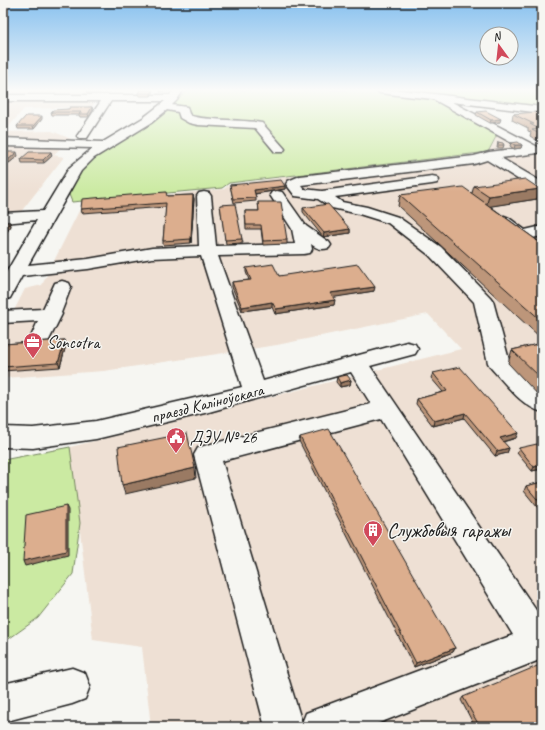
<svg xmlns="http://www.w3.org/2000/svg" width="545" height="730" font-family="Caveat,sans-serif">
  <rect width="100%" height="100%" fill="#f6f6f2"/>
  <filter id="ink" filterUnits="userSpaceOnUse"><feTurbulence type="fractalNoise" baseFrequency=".025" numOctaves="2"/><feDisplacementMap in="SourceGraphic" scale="8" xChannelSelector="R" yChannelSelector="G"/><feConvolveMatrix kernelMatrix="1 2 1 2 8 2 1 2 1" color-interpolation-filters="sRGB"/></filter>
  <g filter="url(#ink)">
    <!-- built -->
    <path fill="#eee0d4" d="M3,90H102L92,107L24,109L4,132L52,131L71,139L53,155L64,157L16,218L3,237Z
      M476,115L542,151V727H151L142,647L93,640L70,447L461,349L428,314L277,345L104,371L3,378V332L25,289L42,285L83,203L224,189L229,185L278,178L488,154Z"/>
    <!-- green -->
    <path fill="#cbeaa2" stroke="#74835f" d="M188,90H373L435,98L498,133L488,152L229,183L222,188L72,202L68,192L84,166L111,147L162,114Z
      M408,90H542V108L416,91Z
      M70,447L80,523L73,574L38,618L3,643V460Z"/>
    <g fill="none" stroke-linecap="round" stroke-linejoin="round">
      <!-- minor casing -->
      <g stroke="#1c1c1c" stroke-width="3">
        <path id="minor" d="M173,90H183L177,100L172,105L187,107C188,109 188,113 190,115C195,120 250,120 262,123L285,149L283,152H275L255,128L198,125L189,123L180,118L178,112L167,110L151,123L94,158L81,171L28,265L88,259L152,248L199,246L197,196L199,193L204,192L209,193L211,196L216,246L295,244L292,229L270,195L272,192L277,191L282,192L306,226L329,242L331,245L329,248C321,250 317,249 311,244L312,249L310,253L304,254L218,256L263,381L407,342L415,344L418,349L415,354L370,366L542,619V659L369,727H265L194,455L198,448L207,445L371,404L351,372L209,412L96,439L33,448L3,447V427L33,428L96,421L242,387L201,256L152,258L88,269L22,276L10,298L3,300V278L37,220L3,223V213L43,211L69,168L93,148L3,146V138L103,142L143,118L165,101H111L87,138H79L77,136L101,101H3V95H170ZM381,419L513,635L306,713L302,723L222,461Z
          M375,90H401L542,107V113L452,102L538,147L540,150L538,153L501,158L542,182V192L537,191L487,160L474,164L301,185L304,189L322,191L432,176L437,177L439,180L437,183L432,184L335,197L342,202L367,207L398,217L441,247L490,297L493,301L509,360L542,391V412C521,406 506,384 491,368L488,363L474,302L429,255L388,223L359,214L332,208L318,199L295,196L286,184L288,181L300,176L474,156L489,152L521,148L433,99L380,93Z
          M504,216L509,218L525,230L542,226V236L522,240L516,238L496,221L499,218Z
          M62,281L69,283L71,287L61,313L62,314L47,344L40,345L33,344L30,339L38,321L3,323V311L43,309L55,283Z
          M72,668L85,673L90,686L85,699L72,704L3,722V684Z"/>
      </g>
      <!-- minor -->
      <use href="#minor" fill="#f6f6f2" fill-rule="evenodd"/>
    </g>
    <!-- wall -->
    <path fill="#bd967a" stroke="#1c1c1c" d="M86,90H101L100,93H87Z
      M140,90H153L151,96H139L138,93Z
      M160,90H173V91L160,92Z
      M92,107L93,110L89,117H80L79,115H52L51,112L69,109Z
      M477,112L500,122L490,123L476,115Z
      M542,113V139L536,140L530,136L531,132L528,131V128L512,120L513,114Z
      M42,119L34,129H18L17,126Z
      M498,142L504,145L503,148H497Z
      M511,143L522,145L521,148L514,149L510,146Z
      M3,152L18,156L9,163H3Z
      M51,152L52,156L44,163H22L21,159Z
      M230,185L285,186V189L255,194L256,198V201L234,203Z
      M474,186L537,199L490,206L542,244V339L398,206L400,195L472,193Z
      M193,195L194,199L191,243L163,245V241L166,207L82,213L81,209L167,196Z
      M258,202L287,240V244L263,245L261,229H246L245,211H259Z
      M220,205L242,239L243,243L226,244Z
      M303,208L350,229V233L323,237L303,212Z
      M3,222H10L11,226L6,233H3Z
      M246,268L279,276L374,291L333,297L334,305L275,314L272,307L242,311L232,287V282L249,280L246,272Z
      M65,340L66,345L60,367L3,371V344Z
      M542,343V399L508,363L512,350Z
      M433,373L516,438L503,442L509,448L507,453L495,456L464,418L433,426L416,404L417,399L443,392L431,378Z
      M337,377L351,380L350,385L340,387L336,382Z
      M300,437L455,648L453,652L414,667L299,441Z
      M519,448L542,469L532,471L517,453Z
      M542,482V513L524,491L526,486Z
      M463,697L542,727H475L461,700Z"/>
    <!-- shaded-wall -->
    <path fill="#9a7a63" stroke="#1c1c1c" d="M152,90H153L151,96V93Z
      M92,107L93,110L89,117L88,114Z
      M42,116V119L34,129L33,126Z
      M501,119L500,122L490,123L491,120Z
      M538,133H542V139L536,140Z
      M515,145H522L521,148L514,149Z
      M17,152L18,156L9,163L8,160Z
      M51,152L52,156L44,163L43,160Z
      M285,186V189L254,194V190Z
      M540,189L537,199L486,207L489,196Z
      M193,195L194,199L191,243V239Z
      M10,222L11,226L6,233L5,229Z
      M350,229V233L323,237L324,233Z
      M375,287L374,291L330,298V293Z
      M335,300L334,305L275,314L276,309Z
      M272,302V307L242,311V307Z
      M65,340L66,345L60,367L58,363Z
      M351,380L350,385L340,387V383Z
      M465,413L464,418L433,426L434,421Z
      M518,433L516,438L498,443L500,438Z
      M509,448L507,453L495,456L497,451Z
      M542,465V469L532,471L534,467Z
      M195,468L196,478L125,494L122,485Z
      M66,506L68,510V555L25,566L23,561Z
      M455,648L453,652L414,667L416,663Z"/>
    <!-- building -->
    <path fill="#dcae8e" stroke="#1c1c1c" d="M140,90H152L151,93H138Z
      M70,107H92L88,114H79L81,112H51L53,110L69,109Z
      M486,111L501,119L491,120L477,112Z
      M536,112L542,113V133H538L532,130L539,129L530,124H534L513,114Z
      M26,116H42L33,126H17Z
      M498,142L503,143L504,145H498Z
      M518,142L522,145H515L511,143Z
      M3,152H17L8,160H3Z
      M29,152H51L43,160L21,159Z
      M525,179L540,189L489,196L474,186Z
      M281,180L285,186L254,190L256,198L233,199L230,185Z
      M463,187L542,244V321L400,195Z
      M166,192L167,196L193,195L191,239L163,241L166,203L81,209L82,199Z
      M258,202H281L287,240L263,241L261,225H246L245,211H259Z
      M235,204L242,239L225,240L220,205Z
      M328,204L350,229L324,233L303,208Z
      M3,222H10L5,229H3Z
      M273,264L279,276L358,264L375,287L330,293L335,300L276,309L272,302L242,307L232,282L251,280L246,268Z
      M65,340L58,363L3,367V344Z
      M542,343V379L512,350Z
      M460,367L518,433L500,438L509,448L497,451L465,413L434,421L417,399L447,391L433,373Z
      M347,375L351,380L340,383L337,377Z
      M329,429L455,648L416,663L300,437Z
      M187,433L195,468L122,485L118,447Z
      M537,444L542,450V465L534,467L519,448Z
      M542,482V505L526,486Z
      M66,506V551L23,561L26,515Z
      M542,664V727H480L463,697Z"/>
  </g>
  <!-- sky -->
  <linearGradient id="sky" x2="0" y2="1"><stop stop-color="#88c1ef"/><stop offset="0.47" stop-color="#fbfbf9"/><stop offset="1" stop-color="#fbfbf9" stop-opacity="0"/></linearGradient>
  <rect width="545" height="192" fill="url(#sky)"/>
  <!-- icons -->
  <defs>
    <g id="office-pin" transform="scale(1)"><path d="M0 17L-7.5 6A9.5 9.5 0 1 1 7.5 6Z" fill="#d1495b" stroke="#f6f6f2"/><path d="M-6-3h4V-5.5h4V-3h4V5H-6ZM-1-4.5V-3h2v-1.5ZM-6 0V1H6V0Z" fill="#fff"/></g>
    <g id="civic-pin" transform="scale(1)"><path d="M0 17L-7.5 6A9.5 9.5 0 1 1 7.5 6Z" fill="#d1495b" stroke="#f6f6f2"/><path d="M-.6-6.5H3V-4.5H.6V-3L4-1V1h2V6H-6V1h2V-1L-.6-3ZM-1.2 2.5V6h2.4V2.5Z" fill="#fff"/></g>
    <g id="building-pin" transform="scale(1)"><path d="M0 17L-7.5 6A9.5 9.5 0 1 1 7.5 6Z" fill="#d1495b" stroke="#f6f6f2"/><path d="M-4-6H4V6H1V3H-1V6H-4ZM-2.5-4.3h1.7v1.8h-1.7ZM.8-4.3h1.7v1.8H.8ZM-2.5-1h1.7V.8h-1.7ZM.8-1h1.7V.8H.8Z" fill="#fff"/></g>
  </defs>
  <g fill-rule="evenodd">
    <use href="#office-pin" x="33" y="342"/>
    <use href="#civic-pin" x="176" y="437"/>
    <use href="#building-pin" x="373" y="530"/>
  </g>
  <g text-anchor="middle" stroke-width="3" stroke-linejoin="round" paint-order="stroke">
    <!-- poi labels -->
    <g font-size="17" fill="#1c1c1c" stroke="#f6f6f2" text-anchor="start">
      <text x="47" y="348">Soncotra</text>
      <text x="190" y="443">ДЭУ № 26</text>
    </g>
    <!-- street labels -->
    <g font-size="17" fill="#1c1c1c" stroke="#f6f6f2">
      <text transform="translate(207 403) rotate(-14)" y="6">праезд Каліноўскага</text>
    </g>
    <!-- near-poi labels -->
    <g font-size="20" fill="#1c1c1c" stroke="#f6f6f2" text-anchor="start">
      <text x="387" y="537">Службовыя гаражы</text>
    </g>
  </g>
  <!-- margin -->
  <rect width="545" height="730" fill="none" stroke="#f6f6f2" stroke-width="16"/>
  <rect x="8" y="8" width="529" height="714" fill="none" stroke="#1c1c1c" stroke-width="1.5" filter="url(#ink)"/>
  <!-- north arrow -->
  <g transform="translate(499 46) rotate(345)"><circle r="19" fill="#f6f6f2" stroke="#9f9f9c"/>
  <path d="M0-3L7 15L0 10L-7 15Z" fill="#d1495b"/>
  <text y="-6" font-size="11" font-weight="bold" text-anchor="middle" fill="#1c1c1c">N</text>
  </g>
</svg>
